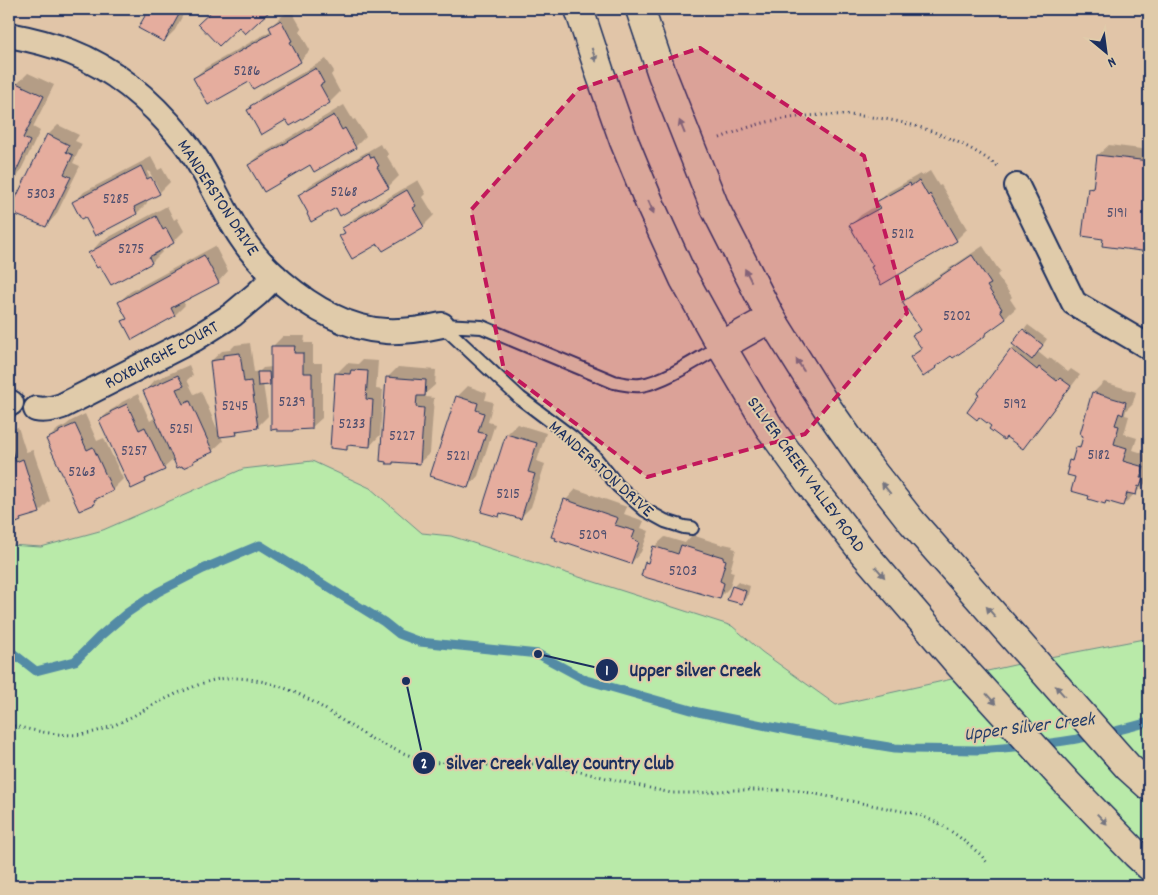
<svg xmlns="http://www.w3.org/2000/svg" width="1158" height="895" font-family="Dekko,sans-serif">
  <rect width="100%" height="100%" fill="#e1c5a8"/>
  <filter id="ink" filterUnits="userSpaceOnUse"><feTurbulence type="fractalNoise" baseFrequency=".02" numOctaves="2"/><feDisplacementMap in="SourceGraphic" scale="10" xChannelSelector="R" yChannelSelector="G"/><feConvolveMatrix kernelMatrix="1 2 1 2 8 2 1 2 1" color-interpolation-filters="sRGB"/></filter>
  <g filter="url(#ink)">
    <!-- green -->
    <path fill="#b9eaa9" stroke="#6a8c84" d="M312,461L370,488L422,533L451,536L732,626L762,652L836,705L1050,657L1149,638V886H9V545L41,547L103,530L243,469Z"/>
    <!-- shadow -->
    <path fill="#0003" fill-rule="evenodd" d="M150,9H186L175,30L164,41L140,28Z
      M215,9H270L245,32L239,25L200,24Z
      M291,10L302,29L300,32L310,50L300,61L249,80L194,78L205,68L272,30L270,27L281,17Z
      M326,59L334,71L331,75L340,92L330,102L287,119L248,110L262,96Z
      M28,73L54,85L33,127L40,131L17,178L9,187V101L17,84Z
      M344,105L353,120L355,119L366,136L355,147L311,163L249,165L260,155Z
      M58,125L79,135L75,141L82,144L73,163L80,166L56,215L46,226L48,135Z
      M380,144L382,148L384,147L388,154L387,156L399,176L388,187L336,207L300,195L310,185Z
      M1109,145L1149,150V250L1104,245V237L1089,189L1095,183L1098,155Z
      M151,157L158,170L162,168L170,182L159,193L146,200L147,203L137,213L85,215L74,203L84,192ZM149,171L160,191H157L147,172Z
      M930,171L939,186L941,185L967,229L956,240L874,265L851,225L861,215L879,204L878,203L888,192L920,174L922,176Z
      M418,180L426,194L423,197L434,215L423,226L341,236L346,231L344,228L354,218Z
      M167,206L174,220L177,218L184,231L173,242L160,249L162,252L152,262L101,264L90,253L100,242Z
      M215,246L228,271L218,282L183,301L185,305L175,315L132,338L124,322L128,318L119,302L130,292Z
      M983,246L1000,272L997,275L1012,297L1010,299L1016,308L1005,318L991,329L985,335L951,355L940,362L935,368L911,357L922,347L914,336L921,328L904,302L914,292Z
      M1028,325L1047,339L1038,352L1048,360L1050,358L1068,372L1071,369L1080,375L1033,437L1022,448L1012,350L1016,346L1024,330Z
      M283,336H305L304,343H313V363H322V418L311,428L272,381L270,384H263L268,416L257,427L241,429L236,434L221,436L223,441L212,451L198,458L194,462L183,466L175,458L164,468L152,474L146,481L132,487L100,420L111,410L116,407L122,402L138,394L150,421L156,417L145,391L155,380L189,365L193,375L187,380L194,394L201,391L219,433L211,361L222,351L230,350L235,345L250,343L254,372L260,371L263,368L272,367V347Z
      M362,360L378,361L376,389L383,390L380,435L370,446L351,444L347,448L336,374L347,363L358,364Z
      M398,367L436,370L435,385L426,393V397L434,398L430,453L419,463L395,461L393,463L387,378Z
      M1104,382L1136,392L1133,403L1126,410L1125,415L1129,416L1124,434L1137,438L1133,450L1149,455V476L1146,483L1123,505L1107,500L1105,503L1090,496L1077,477L1070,461L1074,457L1077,448L1083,441L1093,393Z
      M468,386L487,393L485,400L493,402L488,422L495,424L478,476L468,487L457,397Z
      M85,414L97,441L104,438L123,479L112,490L103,494L94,502L47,440L58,429L66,425L71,421Z
      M517,424L546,433L537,461L545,464L531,507L520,518L502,512L499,516L507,434Z
      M18,427L26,452L33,450L50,501L39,512L23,517L20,520L9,524V430Z
      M576,489L627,507L624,514L644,521L641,528L649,531L641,552L631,563L557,537L566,500Z
      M692,535L723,545L724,544L733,546L732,548L736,549L730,571L734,572L730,587L719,598L647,563L651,559L654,547L665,537L685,543Z
      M738,582L750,586L747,598L742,603L733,587Z"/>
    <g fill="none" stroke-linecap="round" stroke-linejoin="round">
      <!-- stream -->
      <path stroke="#538ba5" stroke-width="9" d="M9,650L36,671L75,661L99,637L127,613L158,592L203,569L260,545L384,622L399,634L420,642L538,654L586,680L698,712L797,732L895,748L911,749L978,750L1026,746
        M1039,744C1076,741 1114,732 1149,722"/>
    </g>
    <!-- building -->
    <path fill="#e5ad9e" stroke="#1b2f5e" d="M149,9H182L164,42L138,28Z
      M214,9H272L245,34L239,27L219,46L198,24Z
      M281,20L292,41L290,42L301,62L253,89L249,82L208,105L193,78L272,33L269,27Z
      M316,68L324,83L320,85L330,103L290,126L286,120L261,135L247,110L251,108L250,106Z
      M16,83L44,96L23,138L30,141L9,187V98Z
      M334,115L342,130L345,128L356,148L314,172L310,165L264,192L248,165Z
      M47,134L69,145L66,152L73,155L64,174L71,177L46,227L16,215L17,213L10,210Z
      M369,153L371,158L374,157L379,166L377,167L389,188L340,216L336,208L311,222L307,214L308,213L298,195Z
      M1097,155L1149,161V252L1102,246L1103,239L1082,236L1088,188L1093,189Z
      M141,166L147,179L151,177L160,194L134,207L137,214L95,236L85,217L81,219L72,202Z
      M919,180L928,196L930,194L957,241L881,285L871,267L873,266L849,225L880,208L876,202L910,183L911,186Z
      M407,190L416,206L413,208L424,227L383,251L378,244L352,259L339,236L345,233L342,228Z
      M156,216L163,230L166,228L174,243L149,257L152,263L111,285L100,266L97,268L88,253Z
      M204,255L219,283L171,308L175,316L132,340L122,321L127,319L118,302Z
      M972,255L991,284L987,286L1002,309L1000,310L1006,319L985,334V336L953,358L951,356L935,367L936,368L923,377L910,357L922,349L912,335L921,330L902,302Z
      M1023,329L1043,345L1032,360L1012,344Z
      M271,346H295L294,353H303V373H312V429L293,430V431H277V429L271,430Z
      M1011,349L1037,370L1039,367L1057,381L1060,378L1071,386L1023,449L1006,437L1004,440L989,429L991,426L979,417L977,420L967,412L979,395L977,394Z
      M240,353L244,382L251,381L258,428L236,431L237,435L219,437L210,361L223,359V355Z
      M351,370L368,371L366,399L373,400L370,447L347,445V450L330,448L335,373L350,374Z
      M257,372H269L270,385L258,386Z
      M178,375L184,386L176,389L183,404L190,401L213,452L193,461L194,463L183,468L182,466L177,468L143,391Z
      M386,377L426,380L425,396H417L416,407L424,408L420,464L393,462V464H386V462L380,461Z
      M1092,392L1126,402L1123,415L1119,413L1115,425L1119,426L1114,444L1127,448L1123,461L1144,467L1140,478H1143L1140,487L1138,486L1136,495L1127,493L1123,506L1106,501L1105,504L1088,499L1089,496L1071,491L1075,477L1067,475L1069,468H1067L1069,460L1072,461L1076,447L1080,448L1083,436L1080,434Z
      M456,396L478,403L476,410L484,413L478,432L486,434L468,488L430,476Z
      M127,404L139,430L145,427L165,470L145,479L146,482L131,489L99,420L111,414L110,412Z
      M75,424L87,450L93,447L113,491L94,500L95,504L79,511L46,439L59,433V431Z
      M506,434L537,443L528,472L535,474L521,519L500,513L499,517L481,512Z
      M9,442L16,462L23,459L40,513L20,519L21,521L9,526Z
      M564,499L618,518L615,525L635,531L632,539L639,542L631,564L568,543L567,544L555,540L556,538L551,537Z
      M681,545L712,555L713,554L723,557V559L726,560L720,581L724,583L720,599L641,576L645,562L648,563L653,546L678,554Z
      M732,586L746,591L742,604L727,600Z"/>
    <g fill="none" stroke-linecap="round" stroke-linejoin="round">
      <!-- lane casing -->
      <g stroke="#1b2f5e" stroke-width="16">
        <path id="lane" d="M442,325L520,398L573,438L593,455L618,486L645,510L665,521L684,527L692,528
          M442,325L482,327L614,382C623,384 632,386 641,385C664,382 700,358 721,346"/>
      </g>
      <!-- street casing -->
      <g stroke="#1b2f5e" stroke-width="28">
        <path id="street" d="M9,35C30,39 51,44 71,52C115,69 153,103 183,140C207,170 220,206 241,237C261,268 299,300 332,316C348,324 368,330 386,331C406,332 424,329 442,325
          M1017,186L1074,303L1149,347
          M9,402L11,403
          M36,409C45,411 53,409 62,406L196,338L232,315L257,294L275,276"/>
      </g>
      <!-- secondary casing -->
      <g stroke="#1b2f5e" stroke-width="31">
        <path id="secondary" d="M579,9L600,73L624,141L652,209L684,279L721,346L769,427L816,492L862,551L958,663L1068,784L1136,854L1149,866
          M640,9L662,74L715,208L771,318L826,406L868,466L912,522L1128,767L1149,786
          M721,346L771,318"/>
      </g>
      <!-- path -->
      <path stroke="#1b2f5e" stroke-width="3" stroke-dasharray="1 4" stroke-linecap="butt" d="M720,138C738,131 758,123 778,120C854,106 936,120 999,167
        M9,725C33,730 59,737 84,734C117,729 144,708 174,695C179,692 184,691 188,689C202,683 216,678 232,678C258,678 285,686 308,699C330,711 350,727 372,739C384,745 398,751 411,756C438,766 468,765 497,765C504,765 512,766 520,766C527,765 534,763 542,763L671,793H700L731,790H795L917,814L940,824L958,836L981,855L988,864"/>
      <!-- lane -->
      <use href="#lane" stroke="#e0cbaa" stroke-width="12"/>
      <!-- street -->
      <use href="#street" stroke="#e0cbaa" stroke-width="24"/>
      <!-- secondary -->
      <use href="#secondary" stroke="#e0cbaa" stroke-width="28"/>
    </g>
    <!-- one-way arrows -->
    <defs><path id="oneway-solid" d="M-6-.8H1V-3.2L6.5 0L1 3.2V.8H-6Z" transform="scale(1.25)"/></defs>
    <g fill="#747580">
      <use href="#oneway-solid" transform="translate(594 55) rotate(72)"/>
      <use href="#oneway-solid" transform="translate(682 127) rotate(-112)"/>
      <use href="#oneway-solid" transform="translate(651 207) rotate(67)"/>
      <use href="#oneway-solid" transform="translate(748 275) rotate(-117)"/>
      <use href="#oneway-solid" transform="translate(800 365) rotate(-122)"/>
      <use href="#oneway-solid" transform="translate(886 488) rotate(-128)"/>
      <use href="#oneway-solid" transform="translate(880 572) rotate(49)"/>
      <use href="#oneway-solid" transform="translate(991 612) rotate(-131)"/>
      <use href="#oneway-solid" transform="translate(1060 691) rotate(-132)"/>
      <use href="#oneway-solid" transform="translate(991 699) rotate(48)"/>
      <use href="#oneway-solid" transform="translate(1102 819) rotate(46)"/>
    </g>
  </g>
  <!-- marked area -->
  <path fill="#c2185b" fill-opacity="0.2" stroke="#c2185b" stroke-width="4" stroke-dasharray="10 6" stroke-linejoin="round" d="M700,48L864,156L907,313L805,434L647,477L504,370L471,210L579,89Z"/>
  <g text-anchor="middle" stroke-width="4" stroke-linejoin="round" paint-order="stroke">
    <!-- number labels -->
    <g font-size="15" fill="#4e4e6e">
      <text x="247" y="75">5286</text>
      <text x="344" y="196">5268</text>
      <text x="41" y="198">5303</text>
      <text x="116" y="203">5285</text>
      <text x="1117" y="217">5191</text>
      <text x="903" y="238">5212</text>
      <text x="131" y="253">5275</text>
      <text x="957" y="320">5202</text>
      <text x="292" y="406">5239</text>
      <text x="1015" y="408">5192</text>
      <text x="235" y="410">5245</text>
      <text x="352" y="428">5233</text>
      <text x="181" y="433">5251</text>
      <text x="402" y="440">5227</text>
      <text x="134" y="455">5257</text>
      <text x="1099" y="459">5182</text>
      <text x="458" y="460">5221</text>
      <text x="82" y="476">5263</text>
      <text x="508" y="498">5215</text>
      <text x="593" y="539">5209</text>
      <text x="683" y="575">5203</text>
    </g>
    <!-- street labels -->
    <g font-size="18" fill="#1b2f5e" stroke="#e0cbaa">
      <text transform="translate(219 197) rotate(57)" y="6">MANDERSTON DRIVE</text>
      <text transform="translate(161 354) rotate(-28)" y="6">ROXBURGHE COURT</text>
      <text transform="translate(602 468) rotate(42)" y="6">MANDERSTON DRIVE</text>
      <text transform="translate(807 474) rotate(54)" y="6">SILVER CREEK VALLEY ROAD</text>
    </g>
    <!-- water labels -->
    <g font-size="19" font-style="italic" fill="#243e6a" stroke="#e0cbaa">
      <text transform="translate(1029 725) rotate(-7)" y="7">Upper Silver Creek</text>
    </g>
  </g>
  <!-- callouts -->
  <path fill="none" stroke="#1b2f5e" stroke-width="2" d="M538 654L607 670M406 681L424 763"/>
  <g fill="#1b2f5e" stroke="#e0cbaa" stroke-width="2">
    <circle cx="538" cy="654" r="5"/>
    <circle cx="406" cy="681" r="5"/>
    <circle cx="607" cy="670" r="12"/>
    <circle cx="424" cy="763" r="12"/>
  </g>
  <g font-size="15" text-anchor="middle" font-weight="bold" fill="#fff">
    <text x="607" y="675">1</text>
    <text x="424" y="768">2</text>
  </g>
  <g font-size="19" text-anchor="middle" font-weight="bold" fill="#1b2f5e" stroke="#e0cbaa" stroke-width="4" stroke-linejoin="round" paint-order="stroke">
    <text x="695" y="676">Upper Silver Creek</text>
    <text x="560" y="769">Silver Creek Valley Country Club</text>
  </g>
  <!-- margin -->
  <rect width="1158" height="895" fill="none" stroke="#e0cbaa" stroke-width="30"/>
  <rect x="15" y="15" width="1128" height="865" fill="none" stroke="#1b2f5e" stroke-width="2" filter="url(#ink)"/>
  <!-- north arrow -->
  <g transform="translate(1106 52) rotate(151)" stroke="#e0cbaa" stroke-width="4" paint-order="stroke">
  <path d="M0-4L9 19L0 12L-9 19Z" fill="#1b2f5e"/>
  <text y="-8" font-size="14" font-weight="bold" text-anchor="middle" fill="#1b2f5e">N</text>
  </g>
</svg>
